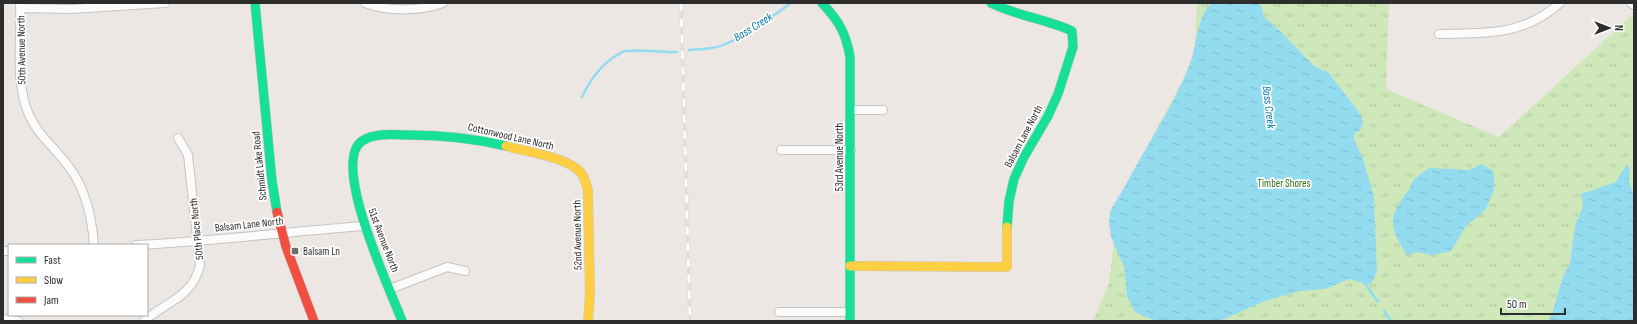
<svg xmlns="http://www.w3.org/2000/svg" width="1637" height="324" font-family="'Sofia Sans Condensed',sans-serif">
  <defs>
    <pattern id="park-tufts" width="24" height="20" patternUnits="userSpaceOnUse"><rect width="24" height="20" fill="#cfe8ba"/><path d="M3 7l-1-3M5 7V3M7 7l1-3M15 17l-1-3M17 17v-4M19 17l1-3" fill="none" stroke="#b2c7a0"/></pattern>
    <pattern id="water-ripples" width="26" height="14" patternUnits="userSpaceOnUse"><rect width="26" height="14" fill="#93dcf0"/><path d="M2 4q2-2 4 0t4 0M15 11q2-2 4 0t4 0" fill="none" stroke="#7fbdce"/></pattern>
  </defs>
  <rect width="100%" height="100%" fill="#ece7e2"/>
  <!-- park -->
  <path fill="url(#park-tufts)" d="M1197,3H1389L1386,89L1499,137L1631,16L1634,17V321H1092L1096,315L1109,283L1114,242L1110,215L1182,82L1195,50Z"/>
  <!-- water -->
  <path fill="url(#water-ripples)" d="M1213,3H1255L1261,5L1264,17L1280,31L1315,67L1328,72L1361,115L1363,124L1359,131L1354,134V139L1363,159L1374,197L1377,272L1371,284H1366L1349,279L1325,289L1299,291L1262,302L1220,321H1156L1135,312L1127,296L1124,267L1111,237L1109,223L1110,212C1114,203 1119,196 1124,188C1146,146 1174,106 1191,61C1196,46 1199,9 1213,3Z
    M1482,164L1494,172V190L1486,209L1466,226L1451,251L1432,255L1418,252L1407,255C1389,227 1387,218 1408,191C1411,188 1410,185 1412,182C1415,177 1424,172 1429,168L1469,170Z
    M1627,164L1630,171L1629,181L1634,196V321H1546L1551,318L1562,279L1570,263L1575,226L1583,206L1581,194L1616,182L1621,173Z"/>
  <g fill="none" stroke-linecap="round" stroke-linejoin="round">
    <!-- stream -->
    <path stroke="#93dcf0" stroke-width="2.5" d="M689,50C702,49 716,49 728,43C751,33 771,17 791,3
      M582,97C590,80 599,67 614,57C618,55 621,52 625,51C643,49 660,53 677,52
      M1364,282L1378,302
      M1384,311L1391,321"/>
    <!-- street casing -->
    <g stroke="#c5c4c3" stroke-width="10">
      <path id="street" d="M20,3C22,40 14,80 29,115C39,136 52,145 66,163C85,186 92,216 94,245
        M365,3C389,12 420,11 443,3
        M1631,3L1634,5
        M20,8L72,9L165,3
        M1439,34C1486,33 1523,36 1560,3
        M851,110H883
        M781,150H851
        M136,245C212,241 288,232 364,226
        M3,251H9
        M390,289L447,267L465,271
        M779,312H850
        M3,319L18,321
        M144,321C166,302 193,297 200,265L188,155L178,138"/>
    </g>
    <!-- fast casing -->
    <g stroke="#c5c4c3" stroke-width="10">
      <path id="fast" d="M255,3L272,181L277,212
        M822,3C839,21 846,33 850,57V321
        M991,3C1017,16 1046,19 1072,31L1073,47L1058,94L1048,116L1024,157L1014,179L1009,201L1007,227
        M402,321C391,291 330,163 362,141C376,132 394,135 410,135C444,135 472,138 506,146"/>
    </g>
    <!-- slow casing -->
    <g stroke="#c5c4c3" stroke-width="10">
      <path id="slow" d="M506,146C524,151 563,157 577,169C584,174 586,183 588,191L590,294L588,321
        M850,266L1007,267V227"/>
    </g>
    <!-- jam casing -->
    <g stroke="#c5c4c3" stroke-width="10">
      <path id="jam" d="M277,212L286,247L314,321"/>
    </g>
    <!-- street -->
    <use href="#street" stroke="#fcfbfb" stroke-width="8"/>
    <!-- fast -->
    <use href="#fast" stroke="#16e098" stroke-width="9"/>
    <!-- slow -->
    <use href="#slow" stroke="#ffcf43" stroke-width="9"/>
    <!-- jam -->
    <use href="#jam" stroke="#f24e42" stroke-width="9"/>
    <!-- rail casing -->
    <g stroke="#dedee0" stroke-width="4">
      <path id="rail" d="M681,3L690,321"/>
    </g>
    <!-- rail -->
    <use href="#rail" stroke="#fff" stroke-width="2.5" stroke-dasharray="8" stroke-linecap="butt"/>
  </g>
  <!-- markers -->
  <rect fill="#706e6c" stroke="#fff" stroke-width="1.5" x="291" y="247" width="8" height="8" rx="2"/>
  <g text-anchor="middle" stroke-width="3.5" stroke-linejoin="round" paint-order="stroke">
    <!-- street labels -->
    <g font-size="11" fill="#2d2d2d" stroke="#fff">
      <text transform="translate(21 50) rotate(-91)" y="4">50th Avenue North</text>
      <text transform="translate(511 136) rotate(13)" y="4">Cottonwood Lane North</text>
      <text transform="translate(1023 136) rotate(-62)" y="4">Balsam Lane North</text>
      <text transform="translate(839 157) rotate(-90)" y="4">53rd Avenue North</text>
      <text transform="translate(259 166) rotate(-96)" y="4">Schmidt Lake Road</text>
      <text transform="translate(249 224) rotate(-6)" y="4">Balsam Lane North</text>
      <text transform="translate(196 229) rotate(-96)" y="4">50th Place North</text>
      <text transform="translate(577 235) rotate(-91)" y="4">52nd Avenue North</text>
      <text transform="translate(384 240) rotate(69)" y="4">51st Avenue North</text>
    </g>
    <!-- park labels -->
    <g font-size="11" fill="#2e7017" stroke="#fff">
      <text x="1284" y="187">Timber Shores</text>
    </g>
    <!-- poi labels -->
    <g font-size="11" fill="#2d2d2d" stroke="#fff" text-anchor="start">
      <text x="303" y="255">Balsam Ln</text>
    </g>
    <!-- water labels -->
    <g font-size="12" font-style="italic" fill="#0578a9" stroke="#fff">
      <text transform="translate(753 27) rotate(-32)" y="4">Bass Creek</text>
      <text transform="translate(1269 107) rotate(83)" y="4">Bass Creek</text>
    </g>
  </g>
  <!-- border -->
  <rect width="1637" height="324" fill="none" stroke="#2d2d2d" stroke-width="8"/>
  <!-- legend -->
  <rect x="8" y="244" width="140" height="72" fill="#ffffff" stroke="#ababab"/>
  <rect x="16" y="257" width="20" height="6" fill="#16e098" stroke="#ababab"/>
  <text x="44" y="264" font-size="12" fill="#2d2d2d">Fast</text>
  <rect x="16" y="277" width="20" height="6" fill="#ffcf43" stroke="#ababab"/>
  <text x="44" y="284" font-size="12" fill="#2d2d2d">Slow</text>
  <rect x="16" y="297" width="20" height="6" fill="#f24e42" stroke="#ababab"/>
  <text x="44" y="304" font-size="12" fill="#2d2d2d">Jam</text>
  <!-- north arrow -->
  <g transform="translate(1609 28) rotate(90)" stroke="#ffffff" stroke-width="3" paint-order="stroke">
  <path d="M0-3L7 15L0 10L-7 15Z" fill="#2d2d2d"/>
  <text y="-6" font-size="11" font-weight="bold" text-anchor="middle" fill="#2d2d2d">N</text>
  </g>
  <!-- scale -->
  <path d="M1501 308v6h64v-6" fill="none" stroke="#2d2d2d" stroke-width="2"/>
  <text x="1507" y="308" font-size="12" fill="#2d2d2d" stroke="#ffffff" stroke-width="3" paint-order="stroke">50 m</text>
</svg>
